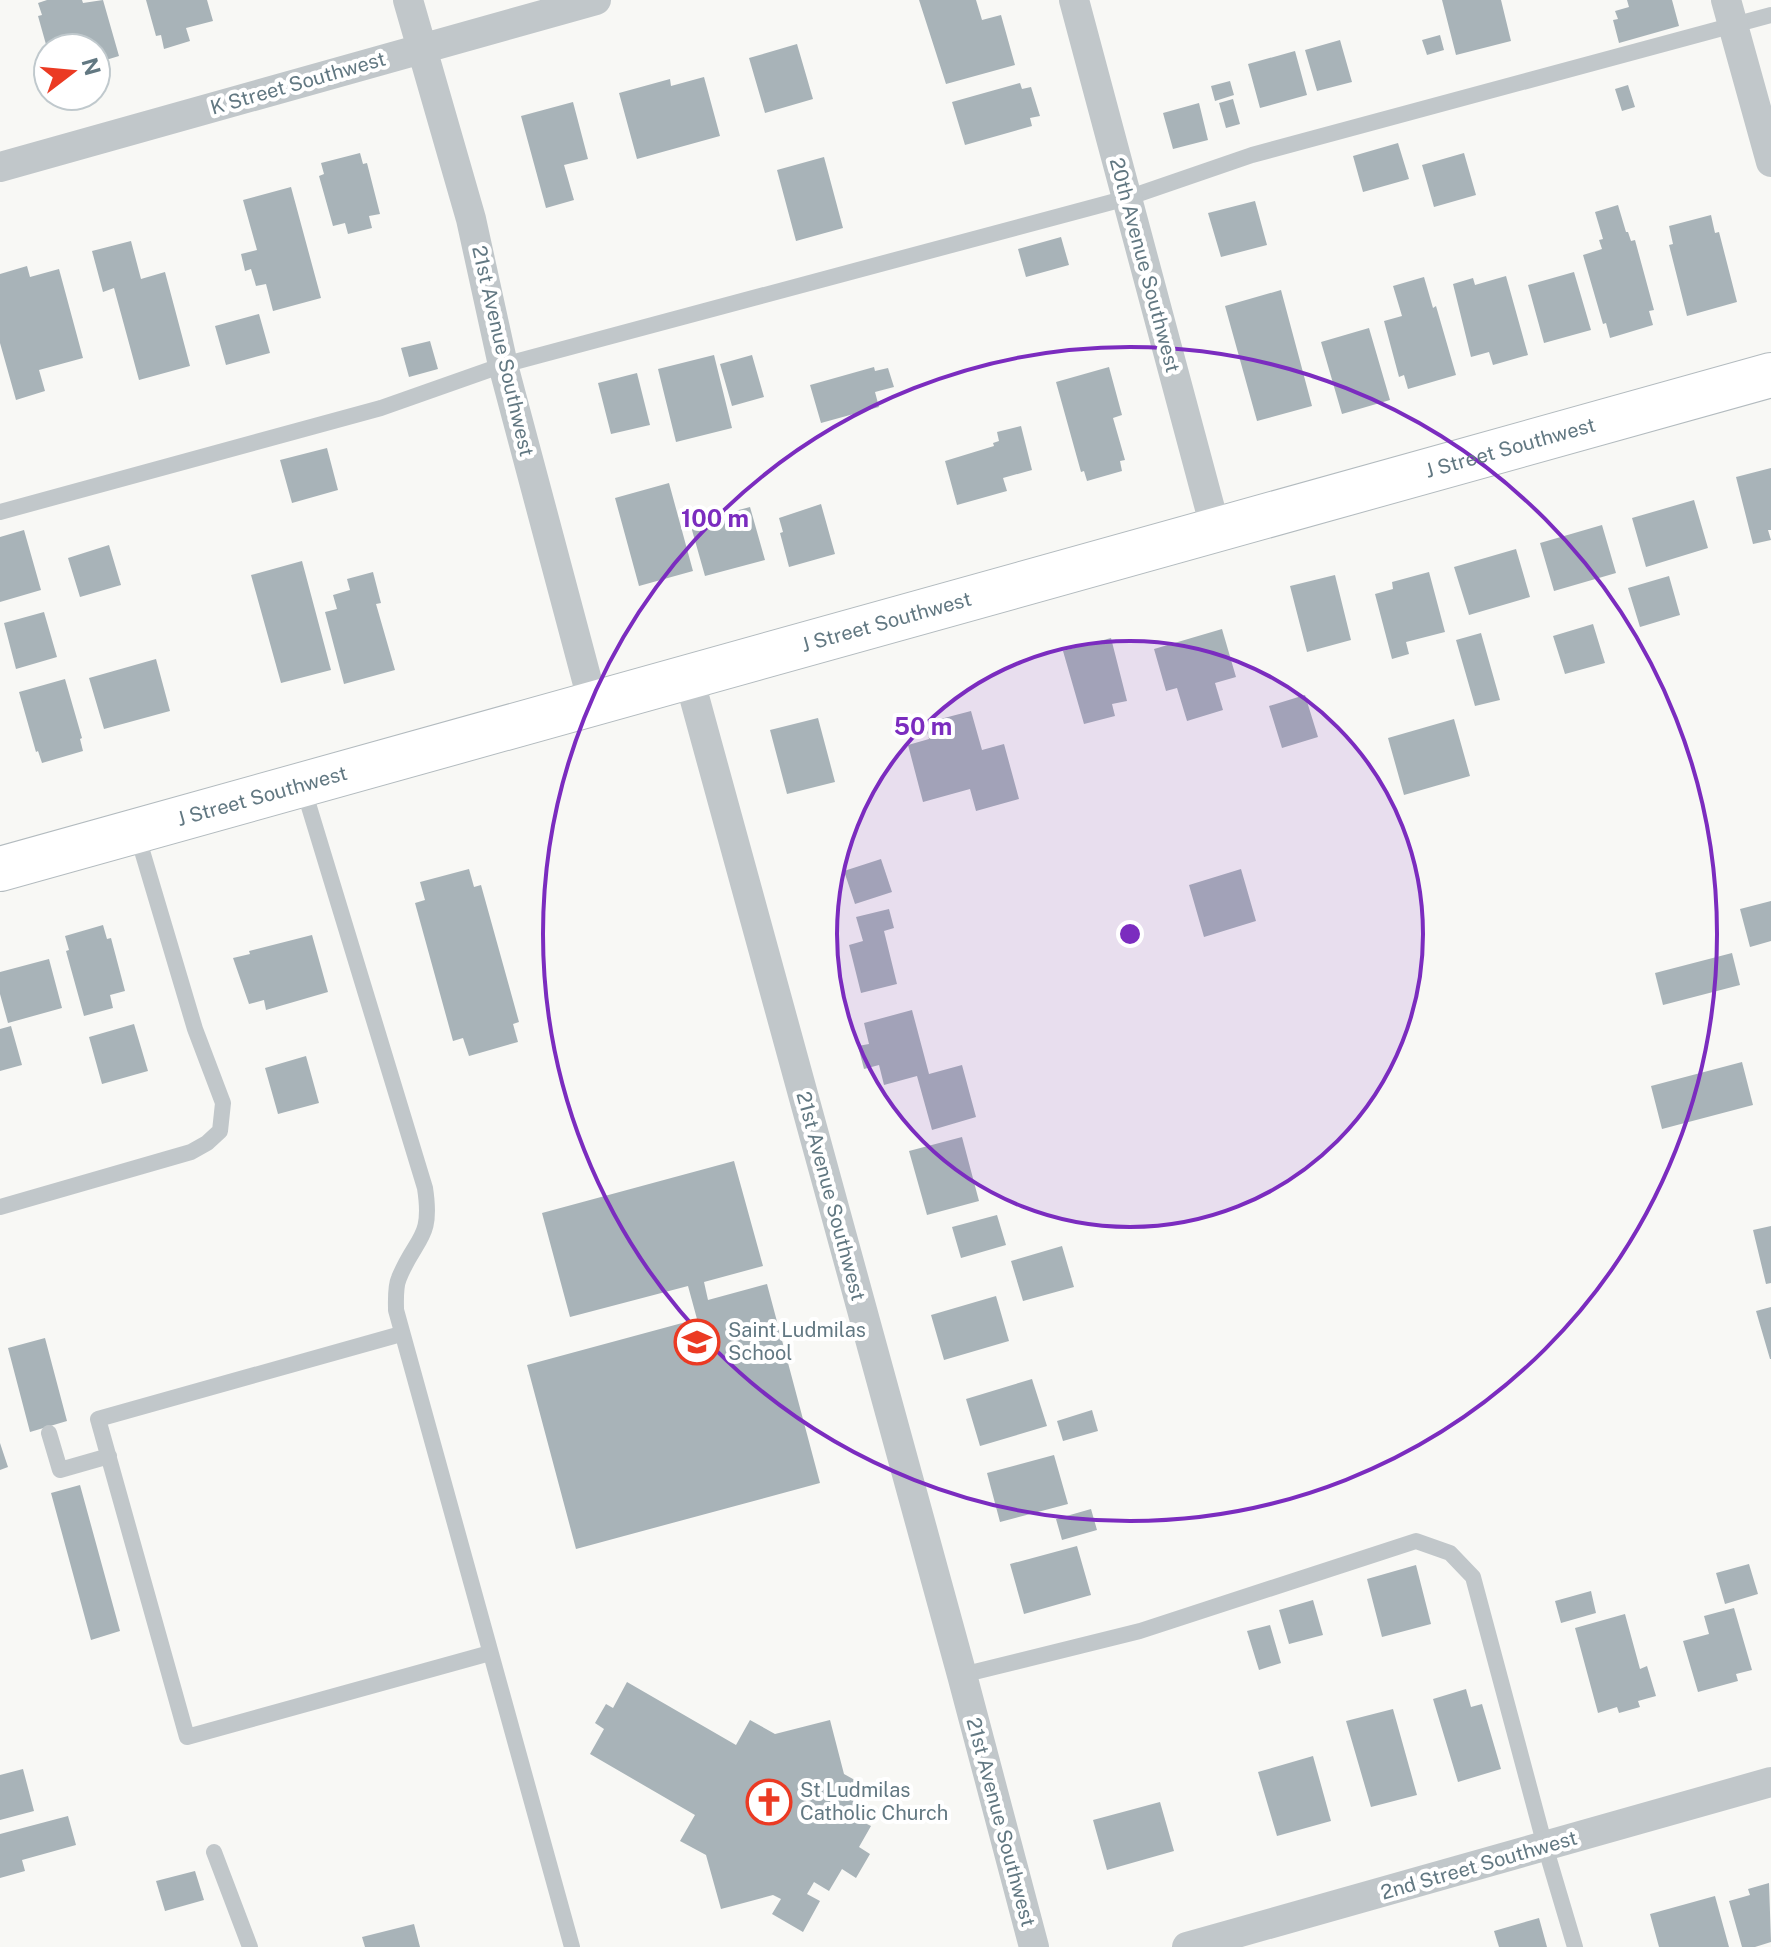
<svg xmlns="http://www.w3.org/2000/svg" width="1771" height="1947" font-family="'Public Sans',sans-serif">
  <rect width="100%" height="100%" fill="#f8f8f5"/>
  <!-- building -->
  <path fill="#a8b3b8" d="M47,0H82L83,3L103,0L119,56L96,63V48H47L38,16L42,15L38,3Z
    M146,0H207L213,21L186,28L190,41L164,49L161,35L156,36Z
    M919,0H976L982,20L1001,15L1015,65L946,84Z
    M1442,0H1501L1511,41L1456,55Z
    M1627,0H1672L1679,26L1619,43L1613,20L1618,19L1615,11L1629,7Z
    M1440,35L1444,50L1427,55L1422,40Z
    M1340,40L1352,82L1317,91L1305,50Z
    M797,44L813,99L765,113L749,58Z
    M1295,51L1307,95L1260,108L1248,64Z
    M704,77L720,136L637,159L619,93L670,79L671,86Z
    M1230,81L1234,95L1215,101L1211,86Z
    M1020,83L1022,89L1031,87L1040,116L1030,118L1032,126L965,145L952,102Z
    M1628,85L1635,107L1622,111L1615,89Z
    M1233,99L1240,124L1226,128L1219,103Z
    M573,102L588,159L564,165L574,200L546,208L521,116Z
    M1199,103L1208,140L1173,149L1163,113Z
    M1398,143L1409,179L1363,192L1353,156Z
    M360,153L363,164L367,163L380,214L369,216L372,228L348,234L345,223L333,226L319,176L324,174L321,163Z
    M1464,153L1476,195L1434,207L1422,165Z
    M824,157L843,228L796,241L777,170Z
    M291,187L321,298L273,311L266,284L256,286L251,269L245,271L241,254L257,250L243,200Z
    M1255,201L1267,245L1221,257L1208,213Z
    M1618,205L1626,232H1628L1631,241L1635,240L1654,310L1649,311L1653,325L1610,338L1606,323L1603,324L1583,255L1602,249L1599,240L1603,239L1595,212Z
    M1711,215L1715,233L1719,232L1737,302L1687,316L1669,245L1673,244L1669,226Z
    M1061,237L1069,265L1026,277L1018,249Z
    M131,241L141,279L165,272L190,366L139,380L114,288L103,292L92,251Z
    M27,266L30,277L59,269L83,358L39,370L45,391L16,400L0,343V274Z
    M1574,272L1591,330L1544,343L1528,285Z
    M1506,276L1528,355L1493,365L1489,352L1471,357L1453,284L1473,278L1475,285Z
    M1424,277L1433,308L1436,306L1456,375L1408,389L1404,375L1399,377L1384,321L1402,316L1393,286Z
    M1281,290L1312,406L1257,421L1225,306Z
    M259,314L270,353L226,365L215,326Z
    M1369,328L1390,400L1342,414L1321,342Z
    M430,341L438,369L409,377L401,348Z
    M714,355L732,428L676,442L658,369Z
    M752,355L764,397L732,406L720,364Z
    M874,367L875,371L888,368L894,387L875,392L879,407L821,423L810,385Z
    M1109,367L1122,415L1113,418L1125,460L1120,461L1122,471L1087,481L1084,471L1081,472L1056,382Z
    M637,373L650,425L611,434L598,383Z
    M1021,426L1032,470L1003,478L1007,491L957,505L945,461L994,446L993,443L999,441L997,432Z
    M327,448L338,490L292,503L280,460Z
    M1771,468V530H1768L1771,540L1753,544L1736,477Z
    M669,483L693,571L639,586L615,498Z
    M1694,500L1708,548L1646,567L1632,518Z
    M821,504L835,554L789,567L780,533L783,532L779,518Z
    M750,507L765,560L705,576L690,523Z
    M1602,525L1616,573L1554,591L1540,543Z
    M24,530L41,590L0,602V537Z
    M109,545L121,585L80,597L68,558Z
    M1516,549L1530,597L1469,615L1454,567Z
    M302,561L331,670L281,683L251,575Z
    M373,572L381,603L376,604L395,670L344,684L325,612L337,609L333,595L350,590L347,579Z
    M1429,572L1445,632L1406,642L1409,654L1392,659L1375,594L1393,589L1392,582Z
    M1335,575L1351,640L1307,652L1290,586Z
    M1669,576L1680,615L1640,627L1628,588Z
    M44,612L57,657L16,669L4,623Z
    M1593,624L1605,663L1565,674L1553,636Z
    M1222,629L1236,677L1215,683L1223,710L1187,721L1177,688L1166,691L1154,649Z
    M1481,633L1500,700L1475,706L1456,640Z
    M1111,638L1127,701L1112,704L1115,716L1084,724L1063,651Z
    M156,659L170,711L104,729L89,678Z
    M65,679L82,738L80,739L83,751L42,763L38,751L36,752L19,692Z
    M1305,695L1318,737L1282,748L1269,706Z
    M971,711L982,750L1004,744L1019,799L976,811L970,789L923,802L908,745L929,739L925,723Z
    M818,718L835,782L787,794L770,730Z
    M1454,719L1470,776L1404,795L1388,738Z
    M881,859L892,892L855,904L844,871Z
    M469,869L474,887L481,885L519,1022L513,1024L518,1042L469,1056L463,1038L453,1041L415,903L425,900L420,882Z
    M1241,869L1256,921L1204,937L1189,885Z
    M1771,901V941L1750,947L1740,909Z
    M889,909L894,928L884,931L897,984L861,993L849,945L863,941L856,917Z
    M103,925L107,939L111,938L125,991L110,995L113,1008L84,1016L66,951L69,950L65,936Z
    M312,935L328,992L266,1010L264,1000L249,1004L233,958L250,954L249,951Z
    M1732,953L1740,985L1663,1005L1655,973Z
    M49,959L62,1008L8,1023L0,994V972Z
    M912,1010L929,1074L962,1065L976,1117L932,1130L917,1076L884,1085L879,1065L864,1069L858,1046L869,1044L864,1023Z
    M134,1024L148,1071L102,1084L89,1037Z
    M11,1026L22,1065L0,1071V1029Z
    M306,1056L319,1103L278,1114L265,1068Z
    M1742,1062L1753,1105L1662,1129L1651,1086Z
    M962,1137L979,1201L927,1215L909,1151Z
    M734,1161L763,1266L704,1282L708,1300L767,1284L820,1483L576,1549L527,1365L697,1319L688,1286L570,1317L542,1213Z
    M997,1215L1006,1245L961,1258L952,1227Z
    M1771,1226V1283L1766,1284L1753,1230Z
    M1062,1246L1074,1287L1023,1301L1011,1261Z
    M996,1296L1009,1341L944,1360L931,1315Z
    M1771,1307V1359H1770L1756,1311Z
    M45,1338L67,1421L30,1432L8,1348Z
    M1032,1379L1047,1426L980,1446L966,1399Z
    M1092,1410L1098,1431L1063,1441L1057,1421Z
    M0,1443L8,1467L0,1470Z
    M1054,1455L1068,1504L1000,1522L987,1473Z
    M80,1485L120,1631L91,1640L51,1493Z
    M1091,1509L1097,1530L1062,1540L1056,1519Z
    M1077,1546L1091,1595L1024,1614L1010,1564Z
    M1749,1564L1758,1594L1725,1604L1716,1573Z
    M1416,1565L1431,1624L1382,1637L1367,1579Z
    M1591,1591L1596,1613L1561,1623L1555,1601Z
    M1313,1600L1323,1635L1289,1644L1279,1610Z
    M1734,1608L1752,1670L1736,1674L1738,1681L1698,1692L1683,1641L1709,1634L1704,1616Z
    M1625,1614L1640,1669L1647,1666L1656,1696L1638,1701L1640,1707L1619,1713L1617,1707L1598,1713L1575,1628Z
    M1270,1625L1281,1663L1259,1670L1247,1631Z
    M627,1682L736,1745L750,1720L775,1734L830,1720L844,1774L871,1789L855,1818L871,1826L859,1847L870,1854L856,1878L842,1869L829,1891L814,1882L807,1894L820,1901L803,1932L772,1914L781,1899L773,1895L721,1909L706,1855L680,1841L695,1815L590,1754L604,1729L595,1723L606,1704L613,1708Z
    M1466,1689L1471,1707L1482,1704L1501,1769L1458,1782L1433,1699Z
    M1393,1709L1417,1795L1371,1807L1346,1721Z
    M1313,1756L1331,1821L1277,1836L1258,1772Z
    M23,1769L34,1811L0,1820V1775Z
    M1160,1802L1174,1851L1107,1870L1093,1820Z
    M68,1816L76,1845L22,1860L25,1871L0,1878V1834Z
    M195,1871L204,1900L165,1911L156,1881Z
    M1769,1883L1771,1942L1755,1947H1742L1729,1901L1750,1895L1748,1889Z
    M1715,1896L1729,1947H1659L1650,1914Z
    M1539,1918L1547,1947H1499L1494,1931Z
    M414,1924L420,1947H365L362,1937Z"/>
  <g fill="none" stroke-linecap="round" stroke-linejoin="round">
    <!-- secondary casing -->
    <g stroke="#b3bbbf" stroke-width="46">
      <g id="secondary">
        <path id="s1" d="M0,869L1771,375"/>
      </g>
    </g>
    <!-- lane -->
    <path stroke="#c1c7ca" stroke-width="16" d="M0,512L381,408L503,365L1127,198L1252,155L1771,15
      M303,787L425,1188C433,1240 416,1236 399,1278C395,1287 396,1300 396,1310L572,1947
      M0,1207L191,1152L207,1143L220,1131L223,1103L195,1029L137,834
      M401,1334L98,1419L187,1737L490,1653
      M49,1433L60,1470L109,1456
      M962,1675L1140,1631L1416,1541L1450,1553L1473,1577L1545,1846L1575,1947
      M214,1852L250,1947"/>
    <!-- street -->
    <path stroke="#c1c7ca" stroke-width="30" d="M408,0L471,219L503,365L593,703
      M1074,0L1216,531
      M1726,0L1771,162
      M0,167L596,0
      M689,678L962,1675L1034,1947
      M1187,1947L1771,1782"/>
    <!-- secondary -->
    <use href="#secondary" stroke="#fff" stroke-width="44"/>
  </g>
  <!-- distance rings -->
  <circle cx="1130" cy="934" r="293" fill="#7b2cbf" fill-opacity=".12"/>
  <g fill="none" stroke="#7b2cbf" stroke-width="4">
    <circle cx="1130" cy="934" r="293"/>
    <circle cx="1130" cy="934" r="587"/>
  </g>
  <!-- icons -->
  <defs>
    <g id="school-ring" transform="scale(2.3)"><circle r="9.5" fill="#fff" stroke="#eb3a23" stroke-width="1.5"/><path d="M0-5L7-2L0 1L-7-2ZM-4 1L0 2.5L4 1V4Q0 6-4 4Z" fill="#eb3a23"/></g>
    <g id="church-ring" transform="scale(2.3)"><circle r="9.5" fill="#fff" stroke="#eb3a23" stroke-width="1.5"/><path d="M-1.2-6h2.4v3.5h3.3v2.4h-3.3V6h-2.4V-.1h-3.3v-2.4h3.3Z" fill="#eb3a23"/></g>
  </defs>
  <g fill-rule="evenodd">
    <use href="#school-ring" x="697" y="1342"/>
    <use href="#church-ring" x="769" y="1802"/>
  </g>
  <g text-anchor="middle" stroke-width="8" stroke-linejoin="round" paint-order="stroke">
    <!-- street labels -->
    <g font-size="20" fill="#627882" stroke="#fff">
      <text transform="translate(298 83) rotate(-16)" y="7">K Street Southwest</text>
      <text transform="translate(1145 265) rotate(75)" y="7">20th Avenue Southwest</text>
      <text transform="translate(503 351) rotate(77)" y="7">21st Avenue Southwest</text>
      <text dy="7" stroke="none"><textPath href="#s1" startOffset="1568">J Street Southwest</textPath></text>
      <text dy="7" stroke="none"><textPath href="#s1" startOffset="920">J Street Southwest</textPath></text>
      <text dy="7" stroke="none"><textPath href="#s1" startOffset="272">J Street Southwest</textPath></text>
      <text transform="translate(831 1196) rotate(75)" y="7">21st Avenue Southwest</text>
      <text transform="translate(1001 1822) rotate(75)" y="7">21st Avenue Southwest</text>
      <text transform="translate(1479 1865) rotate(-16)" y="7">2nd Street Southwest</text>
    </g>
    <!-- poi labels -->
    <g font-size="20" fill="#627882" stroke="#fff" text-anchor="start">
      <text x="728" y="1337">Saint Ludmilas<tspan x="728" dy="23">School</tspan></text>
      <text x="800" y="1797">St Ludmilas<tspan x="800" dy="23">Catholic Church</tspan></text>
    </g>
  </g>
  <circle cx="1130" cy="934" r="12" fill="#7b2cbf" stroke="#fff" stroke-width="4"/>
  <g font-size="24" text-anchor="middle" font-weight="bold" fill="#7b2cbf" stroke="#fff" stroke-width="8" stroke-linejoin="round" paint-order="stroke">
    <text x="715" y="527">100 m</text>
    <text x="923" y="735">50 m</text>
  </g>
  <!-- north arrow -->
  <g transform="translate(72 72) rotate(74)"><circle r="38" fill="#ffffff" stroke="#c0c9cd" stroke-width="2"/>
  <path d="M0-6L14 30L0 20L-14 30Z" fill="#eb3a23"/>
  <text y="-12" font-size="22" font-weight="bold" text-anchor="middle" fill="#627882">N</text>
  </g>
</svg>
